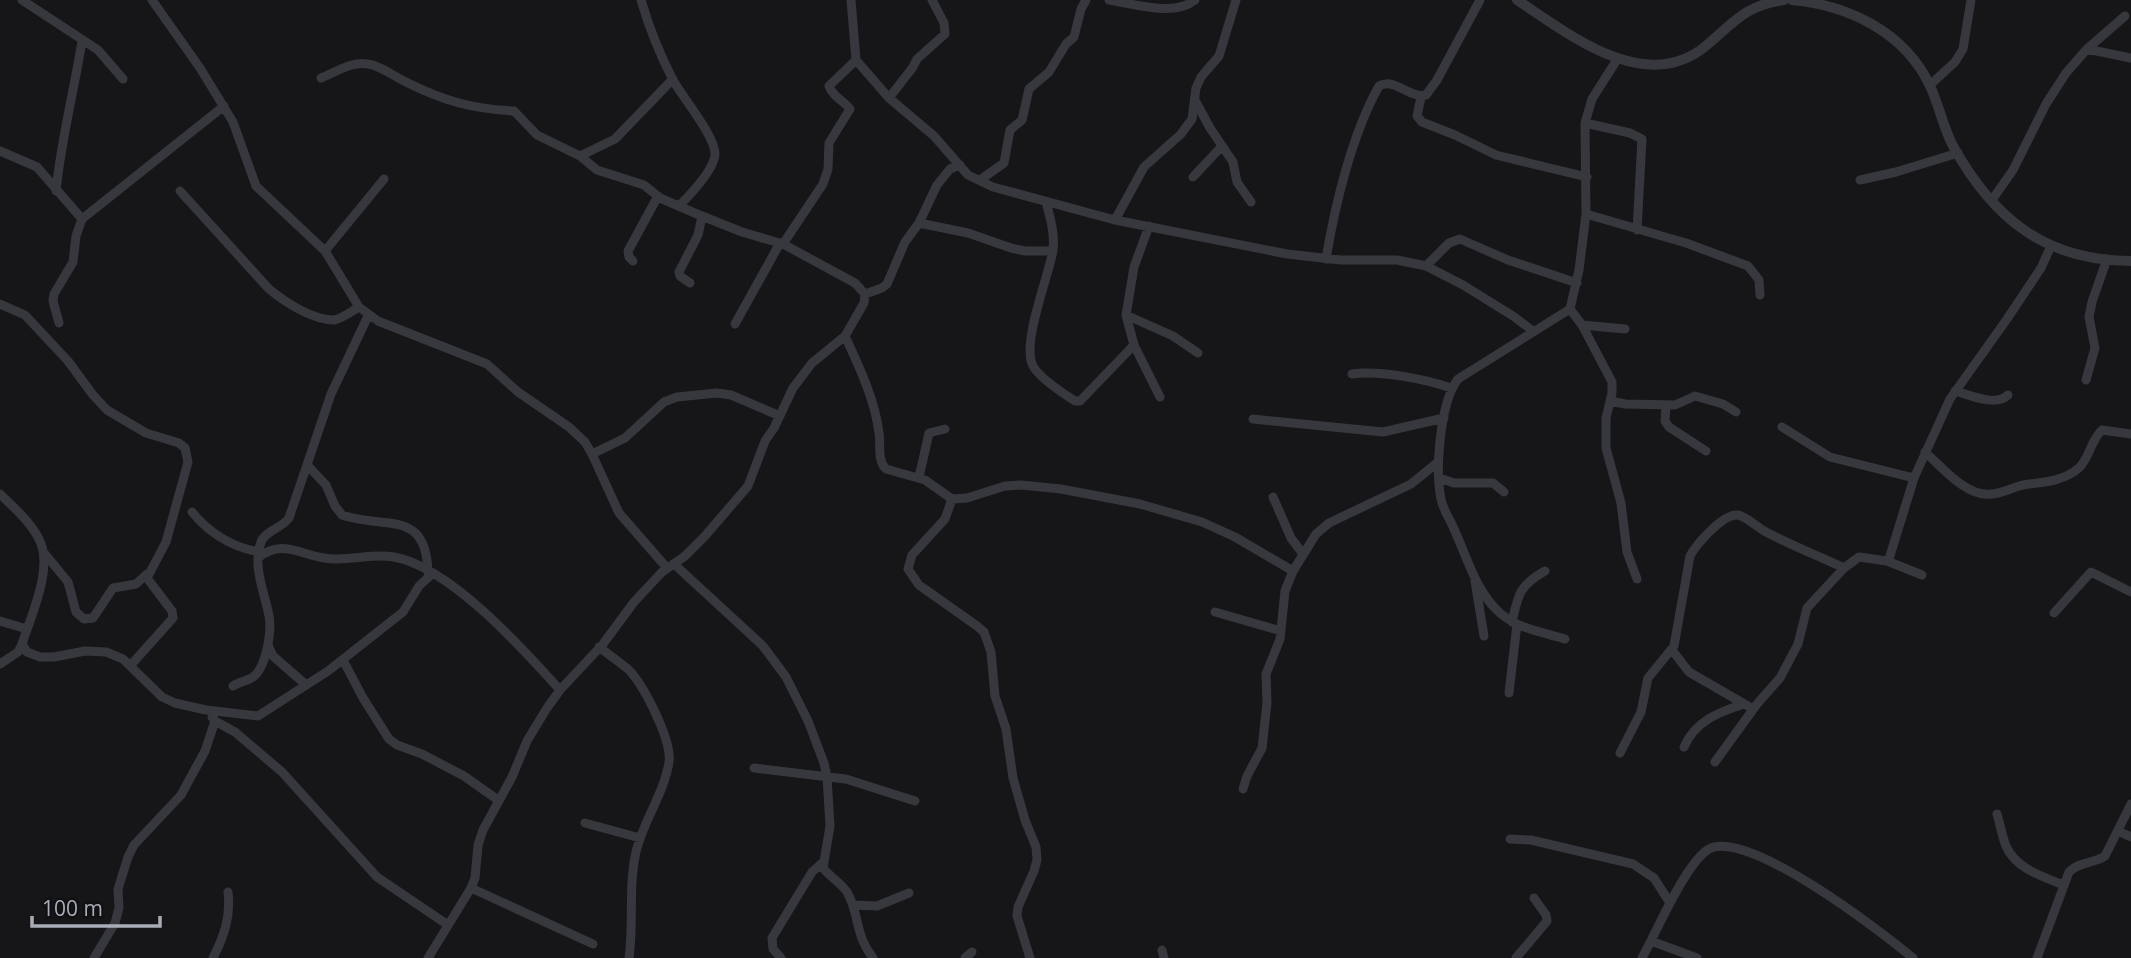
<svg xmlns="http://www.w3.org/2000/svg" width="2131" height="958" font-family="'Open Sans',sans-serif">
  <rect width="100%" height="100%" fill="#161618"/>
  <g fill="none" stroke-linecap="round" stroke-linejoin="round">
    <!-- minor -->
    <path stroke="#37383d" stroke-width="9" d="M22,0L98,50L123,79
      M152,0L200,68L233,122L256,186L325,251L359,307L378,321L487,364L518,392L569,427L585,442L592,454L619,513L667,568
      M641,0C649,27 660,55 673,80C683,98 715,136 715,154C714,170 690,195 679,206
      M1109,0C1134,4 1174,17 1195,0
      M2087,49L2131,58
      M856,60L889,98L934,136L968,175L993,187L1115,220L1287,254L1341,260H1397L1426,266L1463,285L1513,316L1533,331
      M321,78C336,72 352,61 368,64C382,66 396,78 408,83C444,101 473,109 514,111L537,135L580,156L597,170L644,185L660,198L697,214L742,232L783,244L855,283L865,294L864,303L845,336L812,363L793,388L774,428L765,441L748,486L705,536L685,556L662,572L634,602L603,644L560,690L547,708L527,741L512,777L483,830L478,845L475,878L471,888L428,958
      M1930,85L1955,62L1963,49L1971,0
      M1421,97L1417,116L1422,122L1455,135L1496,155L1587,177
      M889,98L913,67L917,59L945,34L944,23L932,0
      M1196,102L1210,128L1233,162L1237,182L1251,202
      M1585,123L1630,133L1642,139L1637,230
      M0,151L37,167L82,219
      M580,156L615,139L673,79
      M1193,177L1222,146
      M980,180L1004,163L1010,130L1022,120L1029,89L1049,72L1066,44L1074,37L1081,9L1086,0
      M1860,180L1896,172L1958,153
      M56,191C61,140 74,91 82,41
      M180,191L269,289C285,302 312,320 334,320C342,319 352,311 359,307
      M1992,200L2013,170L2046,104L2066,73L2087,49L2125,16
      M1046,202C1050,217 1055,234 1053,250C1049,276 1021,343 1033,366C1039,377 1064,394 1075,401H1080L1134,345L1126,315L1134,267L1149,226
      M1586,214L1686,243L1748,266L1759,280L1760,295
      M1115,220L1144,167L1181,134L1192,119L1196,88L1201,77L1219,56L1236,0
      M919,223L968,233L1011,248L1025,251H1053
      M783,244L823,184L828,169L829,143L850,109C844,101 832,96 829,86L856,60L851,0
      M325,251L384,179
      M1326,259C1335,205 1352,134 1379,86C1395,77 1409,99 1426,95L1437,80L1480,0
      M633,261L629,257L628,251L658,196
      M1426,266L1449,243L1460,239L1508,260L1577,283
      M690,283L680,276L679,272L698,235L702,216
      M865,294L882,288L887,284L905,242L919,223L937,185L950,169L960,165
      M0,304L25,315L68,361L93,395L107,410L146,433L179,443L185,448L188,462L166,542L147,578L172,611L173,618L130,666
      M1570,309L1582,325L1612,382V393L1606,418V448L1621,503L1627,552L1637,579
      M1126,315L1173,336L1198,353
      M59,323L53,301L54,294L73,262L76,236L82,219L224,106
      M735,324L780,243
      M1582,325L1625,329
      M845,336C859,366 875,400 879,433C881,445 877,461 886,469L925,480L952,499L967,498L1005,486L1021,485L1061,489L1140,504L1202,522L1235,537L1293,571
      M1134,345L1160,397
      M1352,374C1379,370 1425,379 1451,388
      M2086,380L2095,348L2089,317L2092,302L2107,259
      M1955,391C1970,395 1996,407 2008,395
      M1610,401L1625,404L1675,405L1695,396L1723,404L1736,412
      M1666,405L1665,421L1669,427L1706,451
      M1253,419L1383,432L1444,418
      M1782,427L1830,457L1914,478
      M1925,452C1942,467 1967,498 1992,494C2005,493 2016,485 2029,484C2047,482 2066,480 2080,467C2090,456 2091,440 2102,430L2131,434
      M592,454L625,438L664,402L677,397L717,393L731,395L780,416
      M308,466L326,485L335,506L342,515C385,530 426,508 428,572
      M919,477L929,433L945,429
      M1440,478L1454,483H1493L1504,492
      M0,494C14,508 30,521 39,539C54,567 31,616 22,644L18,652L0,664
      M1273,497L1291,538L1303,554
      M952,499L945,519L912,555L908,569L919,585L977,626L984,632L991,652L995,696L1006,729L1013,778L1025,820L1036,847L1037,860L1034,871L1018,907L1017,916L1030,958
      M192,512C210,534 232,547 259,552
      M45,554L68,582L76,612L84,619L93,618L113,588L136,584L147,574
      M258,558C281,539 299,554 324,558C347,562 371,553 394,557C450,567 523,649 560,690
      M1887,561L1922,575
      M674,564L763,646L786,677L808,721L824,763L827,777L830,826L823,868C830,877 840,882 847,892C860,914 854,934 873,958
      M1475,581L1484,636
      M1215,612L1281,631
      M2054,613L2091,572L2131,592
      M0,621L27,629
      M1512,622C1518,594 1520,585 1545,571
      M1565,639C1543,632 1518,629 1500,613C1476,592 1467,557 1454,529C1450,519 1443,510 1441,499C1435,470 1440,402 1458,379L1570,309L1579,270L1586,214L1585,123L1592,99L1618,58
      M22,644L27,652L40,657H54L85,651L106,652L123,659L162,697L175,703L206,710L258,716L328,671L403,612L419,586L432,574
      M268,645L273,656L305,684
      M599,647C609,655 620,662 629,670C644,686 672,740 669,762C664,794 643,821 636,852C628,887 634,923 629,958
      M1672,650L1689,672L1753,709
      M343,660L363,698L389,739L397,745L422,754L464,776L498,800
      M233,686C239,682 247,681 253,677C266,668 272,631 269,616C265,593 252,567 261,542C265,531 282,528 289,518L331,394L368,316
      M1509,693L1517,624
      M215,721L235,732L282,772L377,877L448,925
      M1684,747C1695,721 1719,712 1744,704
      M1620,753L1641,712L1648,678L1674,646L1690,556C1696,545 1723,513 1738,515C1747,517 1757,527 1766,532C1791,545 1818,556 1844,568
      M1715,762L1757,704L1780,678L1798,644L1807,608L1844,568L1859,557L1887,561L1889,559L1914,478L1950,399L2007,319L2041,268L2051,246
      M754,768L846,779L915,801
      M1243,789L1247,776L1262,748L1267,703L1266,674L1280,639L1285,591L1293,571L1316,534L1329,523L1411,484L1438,462
      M1997,814C2000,824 2002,836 2006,846C2015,868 2043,877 2064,885
      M585,823L640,838
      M2118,831L2131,837
      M1510,839L1531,840L1633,864L1654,878L1670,903
      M471,888L593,944
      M853,905L877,906L909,893
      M1651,941L1697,958
      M1162,950L1164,958
      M94,958L115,923L119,908L118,889L128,857L134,845L181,795L205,751L215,721L212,717
      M213,958C224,936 231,917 228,892
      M781,958L773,949L772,938L812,872L822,863
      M965,958L972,952
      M1516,958L1547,921L1546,915L1534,898
      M1642,958C1656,933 1686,862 1709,849C1747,828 1882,932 1913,958
      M2037,958L2069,872C2080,861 2093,864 2105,856L2131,804"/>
    <!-- tertiary -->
    <path stroke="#37383d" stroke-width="10" d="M1517,0C1569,34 1646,97 1707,45C1734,22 1746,5 1784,0
      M1792,0C1848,5 1905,32 1930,86C1939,105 1943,127 1953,146C1993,218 2045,261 2131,261"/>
  </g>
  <!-- scale -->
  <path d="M32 916v10h128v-10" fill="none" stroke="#a8adb8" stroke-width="3.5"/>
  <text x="42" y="916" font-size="21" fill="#a8adb8" stroke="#111113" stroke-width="5" paint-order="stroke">100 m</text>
</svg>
